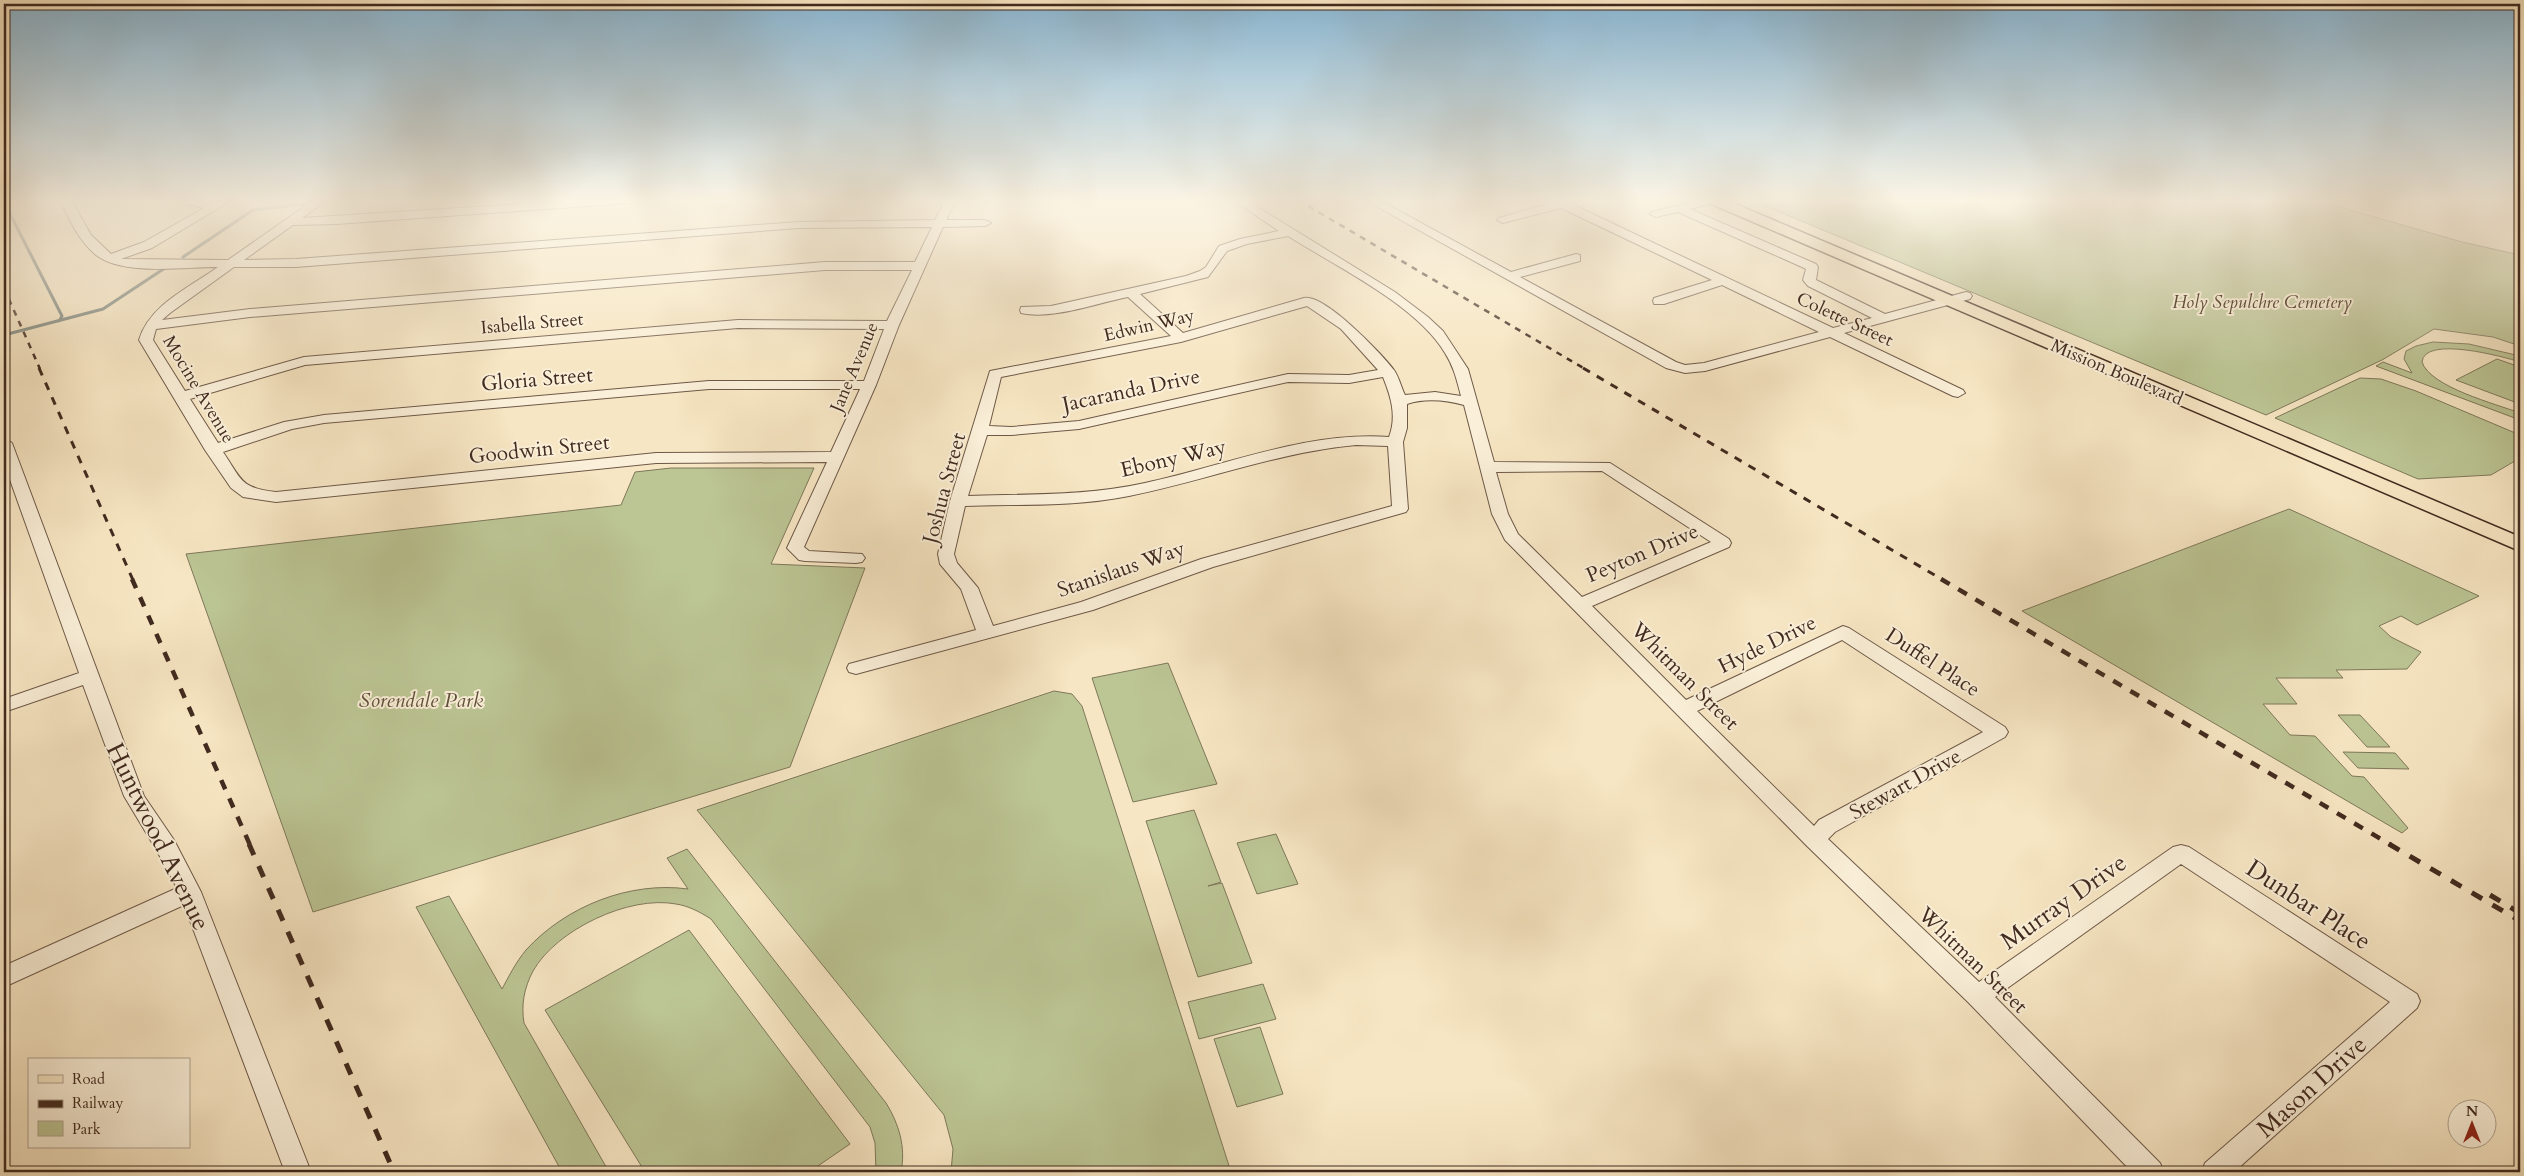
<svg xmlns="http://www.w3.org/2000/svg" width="2524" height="1176" font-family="Cardo,serif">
  <rect width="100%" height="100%" fill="#f7e6c3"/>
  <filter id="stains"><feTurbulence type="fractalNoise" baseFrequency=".004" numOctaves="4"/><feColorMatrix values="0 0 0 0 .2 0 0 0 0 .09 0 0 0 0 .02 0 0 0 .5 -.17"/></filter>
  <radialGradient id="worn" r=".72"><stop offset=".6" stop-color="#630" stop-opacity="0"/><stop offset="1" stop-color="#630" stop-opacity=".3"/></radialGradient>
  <!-- green -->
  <path fill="#bcc594" stroke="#7e785a" d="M1751,200H2315L2462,242L2520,255V346L2493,337L2434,329L2382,360L2266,415Z
    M2433,342L2469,344L2520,356V362C2505,357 2424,335 2422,362C2430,387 2496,404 2520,413V420L2376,366L2383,362L2412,373L2404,359L2406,351L2416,346Z
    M2497,359L2520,367V404L2456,380Z
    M2360,378L2381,379L2416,391L2520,435V458L2491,475L2418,479L2275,418Z
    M671,468H814L771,564L865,568L790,767L313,912L186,554L621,505L635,472Z
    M2289,509L2479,596L2417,625L2401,616L2379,626L2391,637L2421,652L2407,669L2336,670L2343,678H2276L2297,704H2263L2290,735L2315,736L2352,776L2364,777L2408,828L2402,833L2022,611Z
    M1168,663L1217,784L1133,802L1092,678Z
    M1054,691L1072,694L1082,706L1231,1172H951L953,1149L944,1115L697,810Z
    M2338,715H2360L2390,747H2367Z
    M2343,752L2395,753L2409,769L2358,768Z
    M1194,810L1221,882L1208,886L1222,883L1252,963L1198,977L1146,821Z
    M1276,834L1298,884L1257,894L1237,843Z
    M687,849L886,1103C899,1124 906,1147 901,1172H876L875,1143L870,1127L711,919C700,912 689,906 676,904C629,895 556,930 533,971C524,988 521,1005 524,1023L609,1172H562L416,907L449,896L502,989C509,976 516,962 526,950C566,906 630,881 688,889L667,858Z
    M689,930L850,1144L809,1172H645L545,1010Z
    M1263,984L1276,1019L1199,1039L1188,1002Z
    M1260,1027L1283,1094L1237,1107L1214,1039Z"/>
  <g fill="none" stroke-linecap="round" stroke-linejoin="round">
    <!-- stream -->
    <path stroke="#79837b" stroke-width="3" d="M4,202L62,316L59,321
      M330,202L366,200
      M183,257L253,210L303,204
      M4,335L103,309L165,268"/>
    <!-- minor casing -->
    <g stroke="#6e5948" stroke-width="2">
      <path id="minor" d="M60,200H71L91,235L111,254L144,242L204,208L177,202L176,200L213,203L218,200H232L152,248L121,259L228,260L314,200H327L302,218L585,200H637L631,203L336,224L293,225L244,260L296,259L799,222L935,220L945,200H956L946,220H985L991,223L985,226L943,227L899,325L876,385L804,547L809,551L862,554L865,558L862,562L856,563L805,561L799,560L787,548L827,462L656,463L276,502L243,497L231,488L205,450L139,340C149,305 190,287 218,267C184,267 123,276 96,255C79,241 69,219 60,200ZM932,227L915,262H825L250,309L162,320L170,313L234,267H296L799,228ZM825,270H912L887,321L738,320L304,357L185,391L153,340L156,329L250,317ZM738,328L884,329L864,381H709L324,415L284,422L218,443L190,399L305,365ZM709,389H860L831,452L656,453L276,492C240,488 242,480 223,452L292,429L324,423Z
        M1233,200H1246L1395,292L1428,317L1443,331L1468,369L1494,462L1610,463L1729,539L1731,543L1729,547L1592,606L1686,700L1843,626L1849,628L2005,727L2008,732L2005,737L1835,832L1828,839L1979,982L2173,847L2181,845L2189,847L2417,994L2420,1001L2417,1008L2234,1172H2202L2205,1163L2390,1002L2181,864L1995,997L2160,1163L2164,1172H2132L1969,1003L1807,846L1505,540L1492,514L1464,405C1446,400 1425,398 1407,404V428L1403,442L1408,509L1406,512L1213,567L1093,610L856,674L849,672L847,668L849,664L976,630L961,589L940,564L938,554L950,501L990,371L1171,336L1128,297C1097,303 1052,320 1021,313L1020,310L1021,307L1051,306L1186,276L1200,271L1206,267L1219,246L1240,239L1279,231ZM1288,236C1335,266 1417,305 1445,353C1454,367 1457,381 1461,396L1435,392L1405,395C1401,387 1399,377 1394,370C1382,354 1324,293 1304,298L1183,333L1140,294L1208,277L1227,251L1247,244ZM1307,306L1341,329L1378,370L1349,375L1288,374L1079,421L1011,427L989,426L1001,377L1181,342ZM1383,377C1391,397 1397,416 1389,437C1306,431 1225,466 1145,483C1086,496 1028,494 968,496L987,435H1011L1079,429L1288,382L1349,383ZM1356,445L1388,446L1392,506L1201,559L1081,602L993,626L978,588L957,563L954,554L965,506C1020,504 1075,507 1129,496C1204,481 1279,452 1356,445ZM1602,471L1711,542L1582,597L1518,534L1508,514L1496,472ZM1842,640L1983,732L1819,820L1814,826L1697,711Z
        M1365,200H1379L1511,272L1576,254L1580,255V261L1520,277L1676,362L1685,365L1704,363L1819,332L1722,285L1664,304H1654L1653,301L1654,298L1712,280L1561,208L1503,223L1497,220L1499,218L1552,203L1549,200H1563L1833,328L1872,318L1808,286L1803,280L1806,269L1802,267L1678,212L1656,217L1650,214L1652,212L1701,200H1719L1718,202L1690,209L1816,264L1818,267L1816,280L1885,314L1966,292L1970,293L1972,296L1970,299L1844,333L1963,390L1965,393L1958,397L1953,396L1830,337L1705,371L1685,373L1666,368Z
        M4,438L12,443L144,796L174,840L201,892L311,1172H285L184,905L4,987V966L177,888L157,851L124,796L83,685L4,712V699L79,673L4,463Z"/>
    </g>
    <!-- major casing -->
    <g stroke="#412a1f" stroke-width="3">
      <path id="major" d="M1707,200H1726L2520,537V551L1709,203Z"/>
    </g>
    <!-- minor -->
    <use href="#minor" fill="#faefd8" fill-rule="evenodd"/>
    <!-- major -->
    <use href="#major" fill="#f7e6c3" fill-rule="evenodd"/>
    <!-- rail-far3 -->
    <path stroke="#412a1f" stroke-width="2.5" stroke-dasharray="6 6" stroke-linecap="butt" d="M1298,200L1585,369
      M4,288L40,369"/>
    <!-- rail-far2 -->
    <path stroke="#412a1f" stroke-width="3" stroke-dasharray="8 8" stroke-linecap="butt" d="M39,368L133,580
      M1583,368L1943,580"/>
    <!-- rail-far1 -->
    <path stroke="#412a1f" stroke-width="4.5" stroke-dasharray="10 10" stroke-linecap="butt" d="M132,579L250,845
      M1941,579L2391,845"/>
    <!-- rail -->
    <path stroke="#412a1f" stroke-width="5" stroke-dasharray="12 12" stroke-linecap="butt" d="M249,844L394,1172
      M2389,844L2520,921
      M2490,895L2520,913"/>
  </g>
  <!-- sky -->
  <linearGradient id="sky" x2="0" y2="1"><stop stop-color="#8ab8d5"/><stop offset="0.55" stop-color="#fbf4e4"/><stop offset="1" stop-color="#fbf4e4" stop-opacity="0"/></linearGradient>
  <rect width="2524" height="365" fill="url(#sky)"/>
  <g text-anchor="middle" stroke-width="4" stroke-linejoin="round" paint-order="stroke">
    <!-- far-park labels -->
    <g font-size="18" font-style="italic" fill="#60513c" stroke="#faefd8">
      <text x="2262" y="308">Holy Sepulchre Cemetery</text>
    </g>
    <!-- far-street labels -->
    <g font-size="18" fill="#412a1f" stroke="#faefd8">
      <text transform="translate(1845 319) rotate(25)" y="6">Colette Street</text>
      <text transform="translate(532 323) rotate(-5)" y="6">Isabella Street</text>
      <text transform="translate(1149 325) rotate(-13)" y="6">Edwin Way</text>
      <text transform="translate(854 367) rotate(-67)" y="6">Jane Avenue</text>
      <text transform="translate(2117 372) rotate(23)" y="6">Mission Boulevard</text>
      <text transform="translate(199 389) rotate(59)" y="6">Mocine Avenue</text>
    </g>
    <!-- street labels -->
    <g font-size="21" fill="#412a1f" stroke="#faefd8">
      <text transform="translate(537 379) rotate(-5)" y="7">Gloria Street</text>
      <text transform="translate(1131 390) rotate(-12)" y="7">Jacaranda Drive</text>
      <text transform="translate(539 449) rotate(-6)" y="7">Goodwin Street</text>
      <text transform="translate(1173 458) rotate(-13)" y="7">Ebony Way</text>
      <text transform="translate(944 488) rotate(-75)" y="7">Joshua Street</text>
      <text transform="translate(1642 553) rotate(-23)" y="7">Peyton Drive</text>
      <text transform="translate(1121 569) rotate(-19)" y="7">Stanislaus Way</text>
      <text transform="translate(1767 644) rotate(-26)" y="7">Hyde Drive</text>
      <text transform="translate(1933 662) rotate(33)" y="7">Duffel Place</text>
      <text transform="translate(1685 676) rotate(45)" y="7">Whitman Street</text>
      <text transform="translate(1905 784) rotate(-29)" y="7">Stewart Drive</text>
      <text transform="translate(1973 960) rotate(44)" y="7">Whitman Street</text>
    </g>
    <!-- park labels -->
    <g font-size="21" font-style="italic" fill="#60513c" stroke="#faefd8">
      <text x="421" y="707">Sorendale Park</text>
    </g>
    <!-- near-street labels -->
    <g font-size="25" fill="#412a1f" stroke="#faefd8">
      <text transform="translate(159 836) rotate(64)" y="9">Huntwood Avenue</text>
      <text transform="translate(2063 901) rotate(-35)" y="9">Murray Drive</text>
      <text transform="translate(2309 904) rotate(33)" y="9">Dunbar Place</text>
      <text transform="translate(2311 1086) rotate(-42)" y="9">Mason Drive</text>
    </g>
  </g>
  <!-- margin -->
  <rect width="2524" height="1176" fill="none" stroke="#f7e6c3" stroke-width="20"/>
  <rect x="5" y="5" width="2514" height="1166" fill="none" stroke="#412a1f" stroke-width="2.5"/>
  <rect x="10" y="10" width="2504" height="1156" fill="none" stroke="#412a1f"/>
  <!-- legend -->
  <rect x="28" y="1058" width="162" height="90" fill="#faefd8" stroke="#b0a08e"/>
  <rect x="38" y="1075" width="25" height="8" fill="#f7e6c3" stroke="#b0a08e"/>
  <text x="72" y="1084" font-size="15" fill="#412a1f">Road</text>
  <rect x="38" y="1100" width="25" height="8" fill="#412a1f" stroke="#b0a08e"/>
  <text x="72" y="1108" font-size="15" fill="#412a1f">Railway</text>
  <rect x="38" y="1121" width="25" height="15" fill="#bcc594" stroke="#b0a08e"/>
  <text x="72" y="1134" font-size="15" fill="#412a1f">Park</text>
  <!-- north arrow -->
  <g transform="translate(2472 1124)"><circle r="24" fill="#faefd8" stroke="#b0a08e"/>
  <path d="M0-4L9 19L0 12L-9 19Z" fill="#8f2418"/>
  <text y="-8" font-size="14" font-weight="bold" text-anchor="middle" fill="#412a1f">N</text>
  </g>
  <rect width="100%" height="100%" filter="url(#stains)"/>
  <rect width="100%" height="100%" fill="url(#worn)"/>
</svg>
